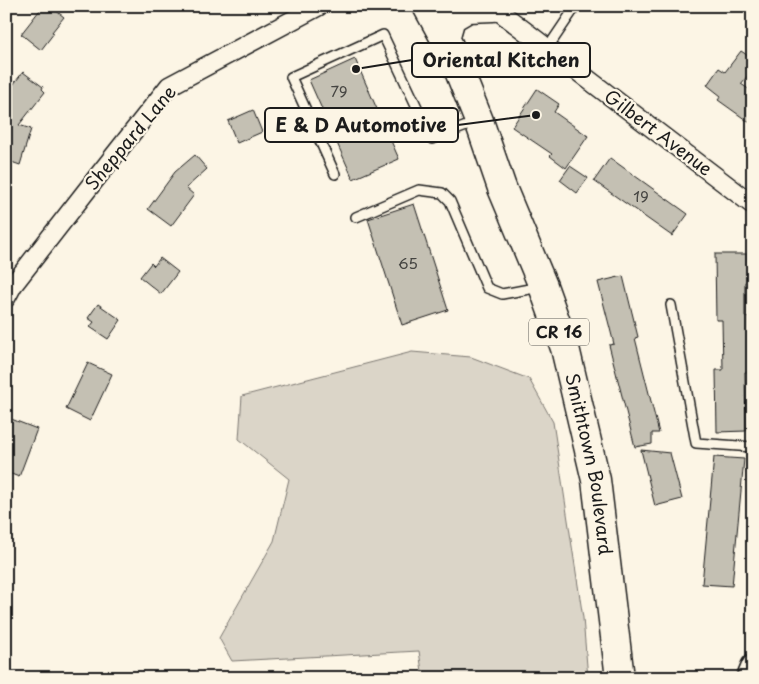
<svg xmlns="http://www.w3.org/2000/svg" width="759" height="684" font-family="'Playpen Sans',sans-serif">
  <rect width="100%" height="100%" fill="#fcf5e5"/>
  <filter id="ink" filterUnits="userSpaceOnUse"><feTurbulence type="fractalNoise" baseFrequency=".02" numOctaves="2"/><feDisplacementMap in="SourceGraphic" scale="10" xChannelSelector="R" yChannelSelector="G"/><feConvolveMatrix kernelMatrix="1 2 1 2 8 2 1 2 1" color-interpolation-filters="sRGB"/></filter>
  <g filter="url(#ink)">
    <!-- green -->
    <path fill="#dbd5c8" stroke="#7c7872" d="M412,352L471,357L529,379L553,422L583,618L588,678H423L419,651L232,661L219,638L274,541L289,479L239,439L242,396Z"/>
    <!-- building -->
    <path fill="#c4c0b3" stroke="#1c1c1c" d="M43,6H50L64,17L52,32L54,33L41,50L21,34Z
      M741,51L753,59V69L741,84L753,92V125L718,100L721,96L707,85L719,68L725,72Z
      M355,59L399,159L353,179L309,80Z
      M23,72L43,87L42,89L45,92L19,125L31,129L20,165L6,160V94Z
      M537,89L559,104L554,112L588,136L566,168L550,156L552,154L512,127Z
      M253,110L262,132L237,143L228,121Z
      M195,155L207,169L186,188L194,195L171,226L148,209L175,172Z
      M610,158L688,214L672,236L594,181Z
      M570,166L588,178L577,193L560,180Z
      M414,204L448,310L402,325L368,219Z
      M715,254H747V267H750L751,282H745V317H749L750,372H745L746,431L717,432L716,370H723L722,320H716Z
      M160,258L178,272L161,294L140,277L151,263L154,266Z
      M623,276L638,337L635,338L659,433H652V444L635,447L609,345L614,344L598,282Z
      M98,304L121,320L108,339L90,327L94,322L88,318Z
      M88,363L112,374L90,421L66,409Z
      M6,417L37,429L19,477L6,472Z
      M641,450L670,453L682,499L655,506Z
      M714,457L744,459L732,586L702,584Z"/>
    <g fill="none" stroke-linecap="round" stroke-linejoin="round">
      <!-- service casing -->
      <g stroke="#1c1c1c" stroke-width="12">
        <path id="service" d="M547,49L576,6
          M335,174L291,77L383,35L432,139L477,122
          M356,217L419,190L442,193L450,201L487,288L502,294L540,287
          M671,305L696,443L753,447"/>
      </g>
      <!-- minor casing -->
      <g stroke="#1c1c1c" stroke-width="21">
        <path id="minor" d="M492,6L753,205
          M6,298L13,285L87,190L169,86L319,6"/>
      </g>
      <!-- tertiary casing -->
      <g stroke="#1c1c1c" stroke-width="26">
        <path id="tertiary" d="M748,678L753,666"/>
      </g>
      <!-- primary casing -->
      <g stroke="#1c1c1c" stroke-width="31">
        <g id="primary">
          <path id="s1" d="M427,6L449,46L479,121L502,188L543,286L565,348L596,480L620,678"/>
          <path d="M445,39L451,18L468,8L493,7"/>
        </g>
      </g>
      <!-- service -->
      <use href="#service" stroke="#fcf5e5" stroke-width="9"/>
      <!-- minor -->
      <use href="#minor" stroke="#fcf5e5" stroke-width="18"/>
      <!-- tertiary -->
      <use href="#tertiary" stroke="#fcf5e5" stroke-width="22"/>
      <!-- primary -->
      <use href="#primary" stroke="#fcf5e5" stroke-width="28"/>
    </g>
  </g>
  <g text-anchor="middle" stroke-width="4.5" stroke-linejoin="round" paint-order="stroke">
    <!-- number labels -->
    <g font-size="15" fill="#464542">
      <text x="339" y="97">79</text>
      <text x="641" y="202">19</text>
      <text x="408" y="269">65</text>
    </g>
    <!-- shield labels -->
    <rect fill="#fcf5e5" stroke="#5f5d58" stroke-width="1" x="529" y="318.5" width="60" height="27" rx="4"/>
    <g font-size="16" font-weight="bold" fill="#1c1c1c">
      <text x="559" y="338">CR 16</text>
    </g>
    <!-- street labels -->
    <g font-size="18" fill="#1c1c1c" stroke="#fcf5e5">
      <text transform="translate(658 133) rotate(37)" y="6">Gilbert Avenue</text>
      <text transform="translate(131 138) rotate(-50)" y="6">Sheppard Lane</text>
      <text dy="6" stroke="none"><textPath href="#s1" startOffset="488">Smithtown Boulevard</textPath></text>
    </g>
  </g>
  <!-- callouts -->
  <path fill="none" stroke="#1c1c1c" stroke-width="2" d="M356 69L412 60M536 115L458 125"/>
  <g fill="#1c1c1c" stroke="#fcf5e5" stroke-width="2">
    <circle cx="356" cy="69" r="5"/>
    <circle cx="536" cy="115" r="5"/>
  </g>
  <g fill="#fcf5e5" stroke="#1c1c1c" stroke-width="2">
    <rect x="412" y="43" width="178" height="34" rx="5"/>
    <rect x="265" y="108" width="193" height="34" rx="5"/>
  </g>
  <g font-size="19" text-anchor="middle" font-weight="bold" fill="#1c1c1c">
    <text x="501" y="67">Oriental Kitchen</text>
    <text x="361" y="132">E &amp; D Automotive</text>
  </g>
  <!-- margin -->
  <rect width="759" height="684" fill="none" stroke="#fcf5e5" stroke-width="25"/>
  <rect x="12" y="12" width="734" height="659" fill="none" stroke="#1c1c1c" stroke-width="2" filter="url(#ink)"/>
</svg>
